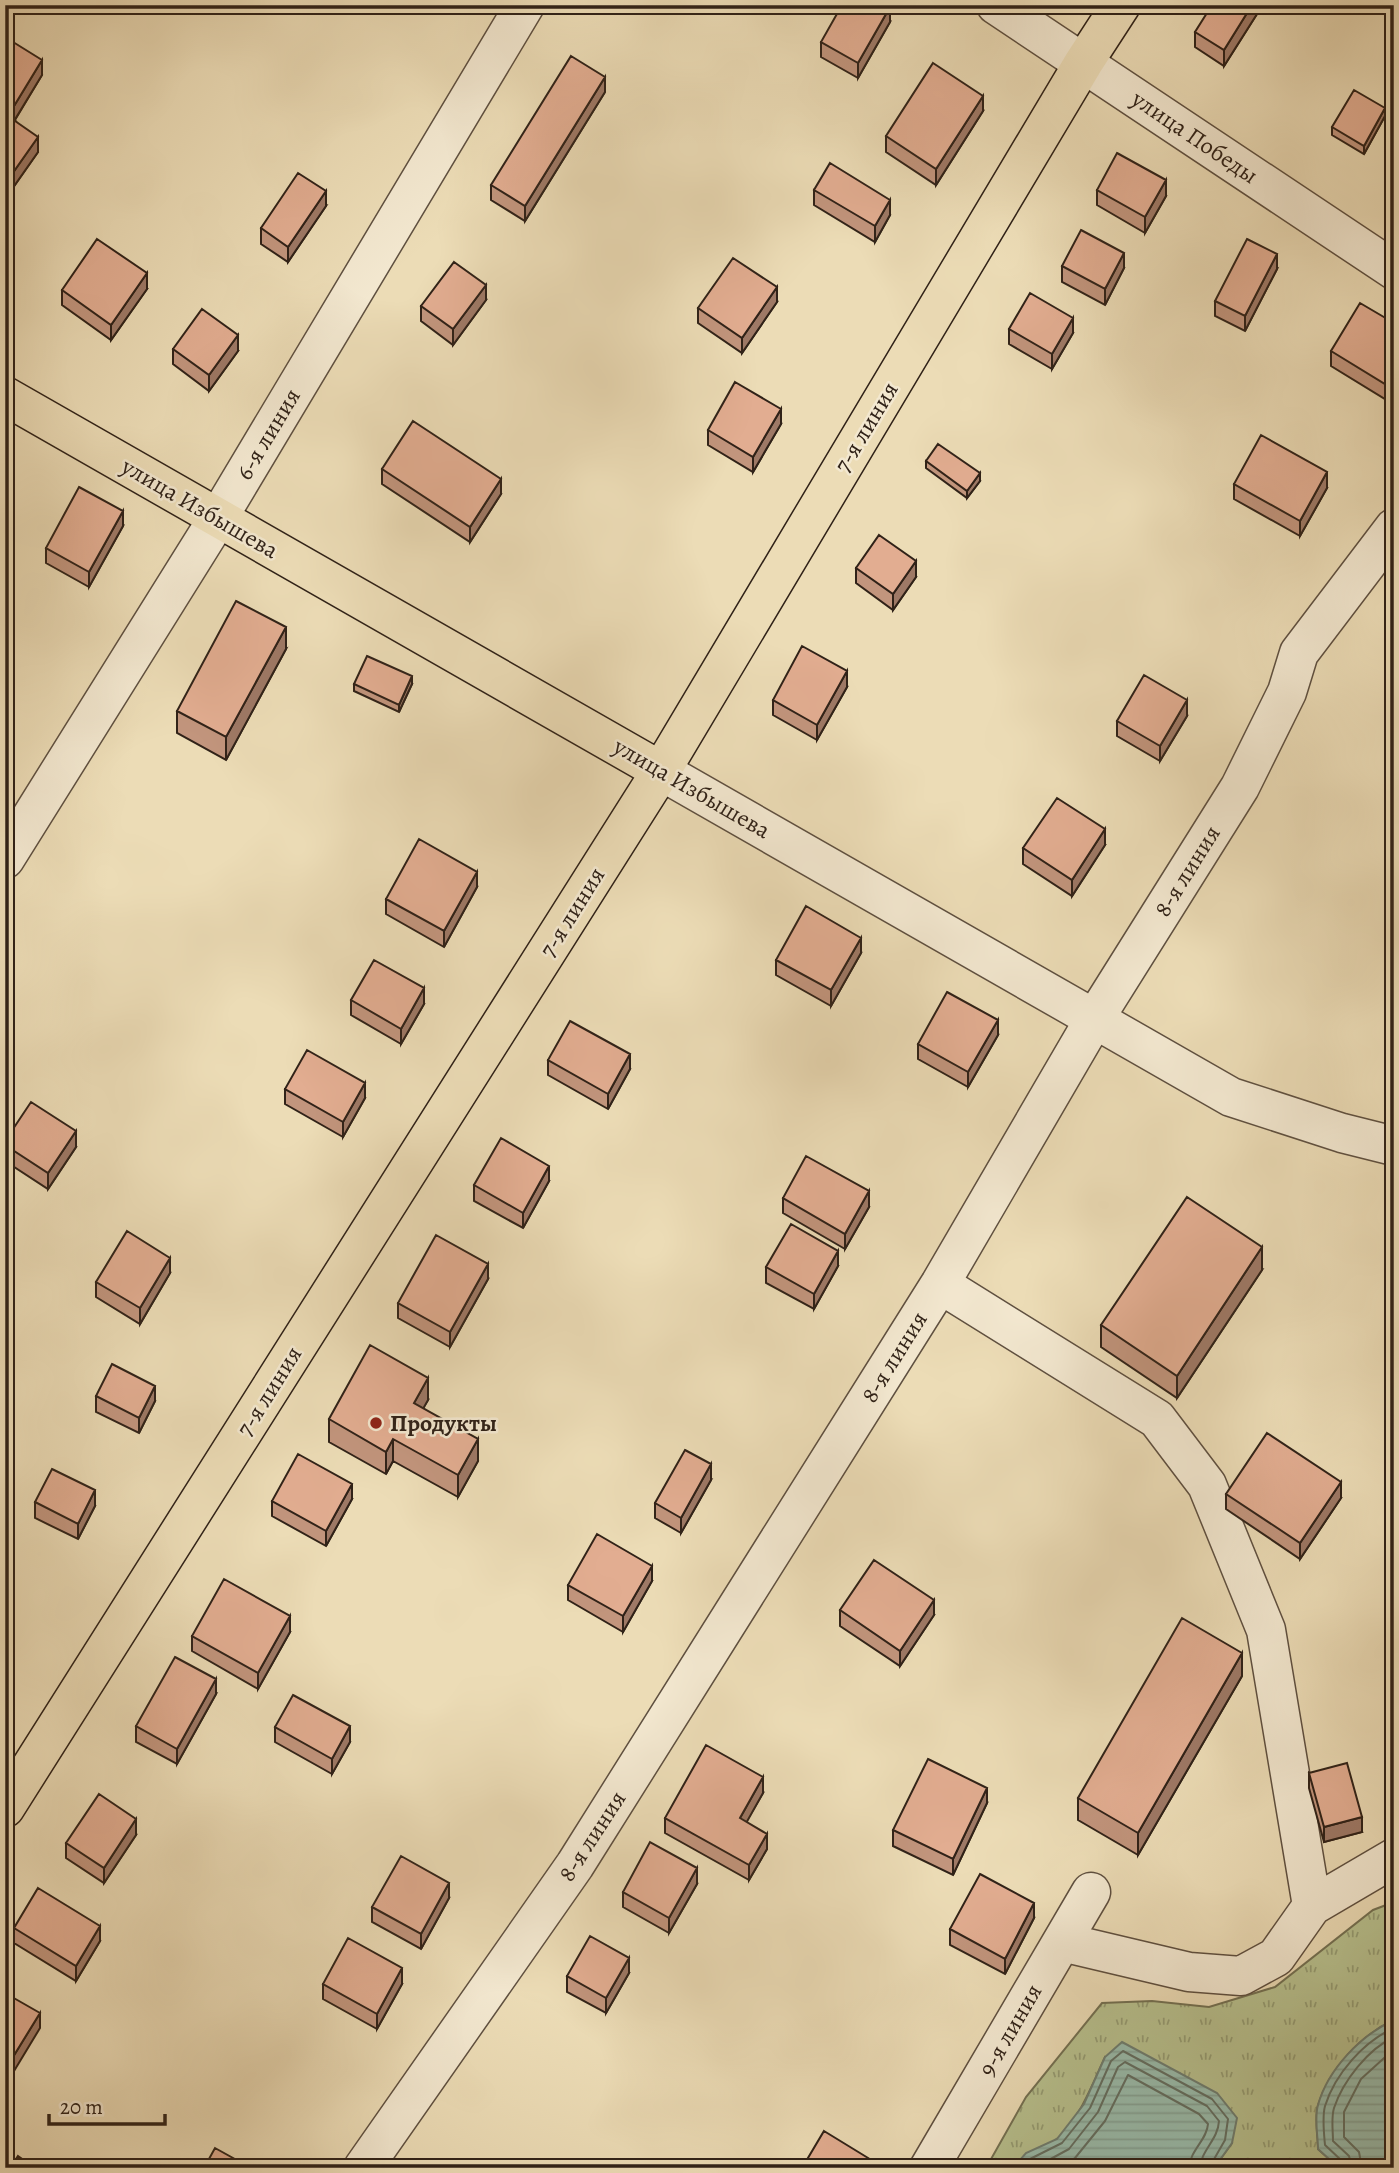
<svg xmlns="http://www.w3.org/2000/svg" width="1399" height="2173" font-family="Alegreya,serif">
  <defs>
    <pattern id="grass-tufts" width="24" height="20" patternUnits="userSpaceOnUse" patternTransform="scale(1.75)"><rect width="24" height="20" fill="#b7c08e"/><path d="M3 7l-1-3M5 7V3M7 7l1-3M15 17l-1-3M17 17v-4M19 17l1-3" fill="none" stroke="#959c73"/></pattern>
    <pattern id="water-rules" width="6" height="5" patternUnits="userSpaceOnUse" patternTransform="scale(1.75)"><rect width="6" height="5" fill="#99bcac"/><path d="M0 2.5h6" fill="none" stroke="#84a193"/></pattern>
  </defs>
  <rect width="100%" height="100%" fill="#ecdcb6"/>
  <filter id="stains"><feTurbulence type="fractalNoise" baseFrequency=".00286" numOctaves="4"/><feColorMatrix values="0 0 0 0 .2 0 0 0 0 .09 0 0 0 0 .02 0 0 0 .5 -.17"/></filter>
  <radialGradient id="worn" r=".72"><stop offset=".6" stop-color="#630" stop-opacity="0"/><stop offset="1" stop-color="#630" stop-opacity=".3"/></radialGradient>
  <!-- grass -->
  <path fill="url(#grass-tufts)" stroke="#747153" stroke-width="2" d="M1394,1902V2020C1361,2035 1329,2069 1318,2105C1314,2117 1318,2136 1318,2149L1339,2168H1214L1232,2143L1105,2057C1092,2085 1081,2116 1058,2138C1044,2150 1029,2150 1013,2168H986L1026,2097L1102,2003L1152,2001L1209,2007L1275,1987L1373,1910Z"/>
  <!-- water -->
  <path fill="url(#water-rules)" stroke="#6f7e71" stroke-width="2" d="M1394,2020V2168H1339L1318,2149C1318,2136 1314,2118 1318,2105C1328,2069 1361,2035 1394,2020Z
    M1122,2042L1217,2093L1237,2118L1232,2143L1214,2168H1013L1026,2153L1057,2139L1084,2104L1105,2057Z"/>
  <g fill="none" stroke-linecap="round" stroke-linejoin="round">
    <!-- shore -->
    <path stroke="#646f62" stroke-width="2" d="M1022,2168L1030,2159L1062,2143L1090,2108L1111,2061L1123,2051L1212,2099L1228,2119L1225,2140L1209,2168
      M1034,2168L1069,2149L1098,2112L1118,2067L1125,2062L1207,2106L1219,2121C1218,2140 1201,2150 1200,2168
      M1057,2168L1075,2158L1105,2121L1128,2075L1199,2114L1208,2124C1207,2140 1190,2150 1189,2168
      M1343,2168L1341,2160L1325,2145C1324,2134 1322,2117 1325,2106C1335,2074 1364,2041 1394,2028
      M1352,2168L1349,2156L1333,2141C1333,2131 1331,2118 1334,2108C1343,2081 1368,2049 1394,2037
      M1362,2168L1359,2152L1344,2137V2112L1361,2079L1394,2049"/>
    <!-- minor casing -->
    <g stroke="#5f5040" stroke-width="41">
      <path id="minor" d="M996,5L1394,270
        M661,771L1231,1097L1342,1133L1394,1146
        M5,859L218,518L525,5
        M940,1284L1157,1419L1207,1485L1266,1630L1312,1906
        M1062,1942L1189,1972L1241,1976L1276,1957L1312,1906L1394,1858
        M363,2168L575,1865L940,1284L1095,1018L1240,787L1287,692L1299,653L1394,528
        M929,2168L1091,1892"/>
    </g>
    <!-- major casing -->
    <g stroke="#302218" stroke-width="41">
      <path id="major" d="M5,396L661,771
        M5,1808L661,771L1084,62L1121,5"/>
    </g>
    <!-- minor -->
    <use href="#minor" stroke="#f3e8d0" stroke-width="38"/>
    <!-- major -->
    <use href="#major" stroke="#ecdcb6" stroke-width="38"/>
  </g>
  <!-- wall -->
  <path fill="#c2957d" stroke="#302218" stroke-width="2" d="M1252,5H1257V14L1224,66L1195,47V32Z
    M890,22L858,78L821,57V42Z
    M5,37L42,75L15,120L38,152L5,199Z
    M605,92L525,221L491,200V185Z
    M983,111L936,185L886,152V136Z
    M1385,116L1364,154L1332,135V127Z
    M814,190L890,215L875,242L814,205Z
    M1097,190L1166,196L1145,233L1097,205Z
    M326,206L288,262L261,244V228Z
    M1062,266L1124,268L1105,305L1062,282Z
    M1277,269L1245,331L1215,316V301Z
    M147,289L111,340L62,305V290Z
    M486,300L453,345L421,321V306Z
    M777,302L742,353L698,323V308Z
    M1394,323V384L1385,399L1331,366V351Z
    M1009,329L1073,333L1052,369L1009,344Z
    M173,349L238,351L209,391L173,364Z
    M781,424L753,472L708,445V430Z
    M926,461L980,481L967,498L926,468Z
    M382,469L501,494L470,542L382,484Z
    M1234,484L1327,488L1300,536L1234,499Z
    M123,526L89,587L46,563V548Z
    M856,568L916,577L893,610L856,583Z
    M286,649L226,760L177,733V711Z
    M354,684H412L399,712L354,691Z
    M847,687L817,740L773,715V700Z
    M1187,716L1160,761L1117,736V721Z
    M1105,845L1072,896L1023,864V848Z
    M477,887L444,947L386,914V899Z
    M861,953L831,1006L776,975V960Z
    M351,1000L424,1004L401,1044L351,1015Z
    M998,1035L968,1087L918,1059V1044Z
    M548,1060L630,1069L608,1109L548,1075Z
    M285,1089L365,1098L343,1137L285,1104Z
    M5,1141L76,1147L48,1189L5,1161Z
    M549,1181L523,1228L474,1201V1185Z
    M783,1198L869,1207L845,1249L783,1213Z
    M838,1266L814,1309L766,1283V1267Z
    M1262,1270L1177,1398L1101,1347V1325Z
    M170,1273L140,1324L96,1297V1282Z
    M488,1279L450,1347L398,1318V1303Z
    M96,1396L155,1401L139,1433L96,1412Z
    M428,1400L423,1408L478,1461L458,1497L393,1461L386,1474L329,1442V1419Z
    M711,1480L681,1533L655,1518V1503Z
    M1226,1494L1341,1498L1300,1559L1226,1509Z
    M352,1499L326,1546L272,1516V1501Z
    M35,1502L95,1506L78,1539L35,1518Z
    M652,1581L623,1632L568,1600V1585Z
    M840,1610L934,1615L900,1666L840,1626Z
    M290,1632L258,1689L192,1651V1636Z
    M1242,1676L1138,1855L1078,1820V1798Z
    M216,1694L177,1764L136,1742V1726Z
    M275,1727L350,1742L332,1774L275,1742Z
    M1309,1773L1362,1832L1324,1842L1309,1788Z
    M763,1793L746,1822L767,1849L749,1880L665,1833V1818Z
    M987,1803L953,1875L893,1846V1830Z
    M136,1835L104,1883L66,1858V1843Z
    M697,1884L669,1933L623,1907V1892Z
    M449,1898L421,1949L372,1922V1907Z
    M1034,1918L1005,1974L950,1945V1929Z
    M14,1928L100,1941L76,1981L14,1943Z
    M629,1973L606,2013L567,1992V1976Z
    M323,1984H402L377,2029L323,1999Z"/>
  <!-- shaded-wall -->
  <path fill="#9e7966" stroke="#302218" stroke-width="2" d="M1252,5H1257V14L1224,66V50Z
    M890,7V22L858,78V63Z
    M42,60V75L14,121V106Z
    M605,77V92L525,221V206Z
    M983,96V111L936,185V169Z
    M1385,108V116L1364,154V146Z
    M38,137V152L5,199V184Z
    M1166,180V196L1145,233V217Z
    M326,191V206L288,262V247Z
    M890,200V215L875,242V226Z
    M1124,253V268L1105,305V289Z
    M1277,254V269L1245,331V316Z
    M147,273V289L111,340V325Z
    M486,285V300L453,345V329Z
    M777,287V302L742,353V338Z
    M1073,318V333L1052,369V354Z
    M238,335V351L209,391V375Z
    M1394,369V384L1385,399V384Z
    M781,409V424L753,472V457Z
    M1327,472V488L1300,536V521Z
    M980,473V481L967,498V491Z
    M501,479V494L470,542V527Z
    M123,511V526L89,587V572Z
    M916,561V577L893,610V594Z
    M286,627V649L226,760V737Z
    M847,671V687L817,740V725Z
    M412,676V684L399,712V705Z
    M1187,700V716L1160,761V746Z
    M1105,829V845L1072,896V880Z
    M477,872V887L444,947V931Z
    M861,938V953L831,1006V990Z
    M424,988V1004L401,1044V1029Z
    M998,1020V1035L968,1087V1072Z
    M630,1054V1069L608,1109V1094Z
    M365,1083V1098L343,1137V1122Z
    M76,1131V1147L48,1189V1173Z
    M549,1166V1181L523,1228V1213Z
    M869,1191V1207L845,1249V1234Z
    M1262,1247V1270L1177,1398V1376Z
    M838,1251V1266L814,1309V1294Z
    M170,1258V1273L140,1324V1308Z
    M488,1264V1279L450,1347V1332Z
    M428,1378V1400L414,1425V1403Z
    M155,1386V1401L139,1433V1418Z
    M393,1439V1461L386,1474V1452Z
    M478,1439V1461L458,1497V1475Z
    M711,1464V1480L681,1533V1518Z
    M1341,1482V1498L1300,1559V1543Z
    M352,1484V1499L326,1546V1531Z
    M95,1490V1506L78,1539V1524Z
    M9,1552V1567L5,1573V1557Z
    M652,1566V1581L623,1632V1616Z
    M934,1600V1615L900,1666V1651Z
    M290,1616V1632L258,1689V1673Z
    M1242,1653V1676L1138,1855V1833Z
    M216,1679V1694L177,1764V1749Z
    M350,1726V1742L332,1774V1759Z
    M763,1777V1793L740,1834V1818Z
    M987,1788V1803L953,1875V1859Z
    M1362,1817V1832L1324,1842V1827Z
    M136,1819V1835L104,1883V1868Z
    M767,1834V1849L749,1880V1865Z
    M697,1868V1884L669,1933V1918Z
    M449,1883V1898L421,1949V1934Z
    M1034,1903V1918L1005,1974V1959Z
    M100,1926V1941L76,1981V1966Z
    M629,1958V1973L606,2013V1998Z
    M402,1968V1984L377,2029V2014Z
    M40,2013V2028L5,2086V2070Z"/>
  <!-- building -->
  <path fill="#e2ad91" stroke="#302218" stroke-width="2" d="M842,5H887L890,7L858,63L821,42Z
    M1212,5H1252L1224,50L1195,32Z
    M5,37L42,60L14,106L5,100Z
    M571,56L605,77L525,206L491,185Z
    M933,63L983,96L936,169L886,136Z
    M1354,90L1385,108L1364,146L1332,127Z
    M5,114L38,137L5,184Z
    M1117,153L1166,180L1145,217L1097,190Z
    M830,163L890,200L875,226L814,190Z
    M298,173L326,191L288,247L261,228Z
    M1081,230L1124,253L1105,289L1062,266Z
    M97,239L147,273L111,325L62,290Z
    M1247,239L1277,254L1245,316L1215,301Z
    M733,258L777,287L742,338L698,308Z
    M454,262L486,285L453,329L421,306Z
    M1030,293L1073,318L1052,354L1009,329Z
    M1360,303L1394,323V369L1385,384L1331,351Z
    M202,309L238,335L209,375L173,349Z
    M735,382L781,409L753,457L708,430Z
    M413,421L501,479L470,527L382,469Z
    M1261,435L1327,472L1300,521L1234,484Z
    M938,444L980,473L967,491L926,461Z
    M79,487L123,511L89,572L46,548Z
    M879,535L916,561L893,594L856,568Z
    M236,601L286,627L226,737L177,711Z
    M802,646L847,671L817,725L773,700Z
    M367,656L412,676L399,705L354,684Z
    M1144,675L1187,700L1160,746L1117,721Z
    M1057,798L1105,829L1072,880L1023,848Z
    M419,839L477,872L444,931L386,899Z
    M806,906L861,938L831,990L776,960Z
    M374,960L424,988L401,1029L351,1000Z
    M947,992L998,1020L968,1072L918,1044Z
    M570,1021L630,1054L608,1094L548,1060Z
    M307,1050L365,1083L343,1122L285,1089Z
    M31,1102L76,1131L48,1173L5,1145V1141Z
    M501,1138L549,1166L523,1213L474,1185Z
    M806,1156L869,1191L845,1234L783,1198Z
    M1187,1197L1262,1247L1177,1376L1101,1325Z
    M791,1224L838,1251L814,1294L766,1267Z
    M127,1231L170,1258L140,1308L96,1282Z
    M436,1235L488,1264L450,1332L398,1303Z
    M370,1345L428,1378L414,1403L478,1439L458,1475L393,1439L386,1452L329,1419Z
    M112,1364L155,1386L139,1418L96,1396Z
    M1267,1433L1341,1482L1300,1543L1226,1494Z
    M685,1450L711,1464L681,1518L655,1503Z
    M298,1454L352,1484L326,1531L272,1501Z
    M52,1469L95,1490L78,1524L35,1502Z
    M597,1534L652,1566L623,1616L568,1585Z
    M874,1560L934,1600L900,1651L840,1610Z
    M224,1579L290,1616L258,1673L192,1636Z
    M1182,1618L1242,1653L1138,1833L1078,1798Z
    M175,1657L216,1679L177,1749L136,1726Z
    M293,1695L350,1726L332,1759L275,1727Z
    M706,1745L763,1777L740,1818L767,1834L749,1865L665,1818Z
    M928,1759L987,1788L953,1859L893,1830Z
    M1347,1763L1362,1817L1324,1827L1309,1773Z
    M99,1794L136,1819L104,1868L66,1843Z
    M650,1842L697,1868L669,1918L623,1892Z
    M401,1856L449,1883L421,1934L372,1907Z
    M980,1874L1034,1903L1005,1959L950,1929Z
    M38,1888L100,1926L76,1966L14,1928Z
    M590,1936L629,1958L606,1998L567,1976Z
    M348,1938L402,1968L377,2014L323,1984Z
    M5,1993L40,2013L5,2070Z
    M824,2131L873,2161L869,2168H802Z
    M215,2148L251,2168H204Z
    M18,2156L35,2168H10Z"/>
  <!-- markers -->
  <circle fill="#8f2418" stroke="#f3e8d0" stroke-width="2.5" cx="376" cy="1423" r="7"/>
  <g text-anchor="middle" stroke-width="5" stroke-linejoin="round" paint-order="stroke">
    <!-- street labels -->
    <g font-size="24" fill="#302218" stroke="#f3e8d0">
      <text transform="translate(1195 137) rotate(34)" y="8">улица Победы</text>
      <text transform="translate(866 427) rotate(-59)" y="8">7-я линия</text>
      <text transform="translate(268 434) rotate(-59)" y="8">6-я линия</text>
      <text transform="translate(200 508) rotate(30)" y="8">улица Избышева</text>
      <text transform="translate(692 788) rotate(30)" y="8">улица Избышева</text>
      <text transform="translate(1187 871) rotate(-58)" y="8">8-я линия</text>
      <text transform="translate(572 912) rotate(-58)" y="8">7-я линия</text>
      <text transform="translate(894 1357) rotate(-58)" y="8">8-я линия</text>
      <text transform="translate(269 1391) rotate(-58)" y="8">7-я линия</text>
      <text transform="translate(592 1836) rotate(-57)" y="8">8-я линия</text>
      <text transform="translate(1010 2030) rotate(-60)" y="8">9-я линия</text>
    </g>
    <!-- poi labels -->
    <g font-size="24" font-weight="bold" fill="#302218" stroke="#f3e8d0" text-anchor="start">
      <text x="390" y="1431">Продукты</text>
    </g>
  </g>
  <!-- margin -->
  <rect width="1399" height="2173" fill="none" stroke="#ecdcb6" stroke-width="28"/>
  <rect x="7" y="7" width="1385" height="2159" fill="none" stroke="#302218" stroke-width="3.5"/>
  <rect x="14" y="14" width="1371" height="2145" fill="none" stroke="#302218" stroke-width="2"/>
  <!-- scale -->
  <path d="M49 2114v10h116v-10" fill="none" stroke="#302218" stroke-width="3.5"/>
  <text x="60" y="2114" font-size="21" fill="#302218" stroke="#f3e8d0" stroke-width="5" paint-order="stroke">20 m</text>
  <rect width="100%" height="100%" filter="url(#stains)"/>
  <rect width="100%" height="100%" fill="url(#worn)"/>
</svg>
